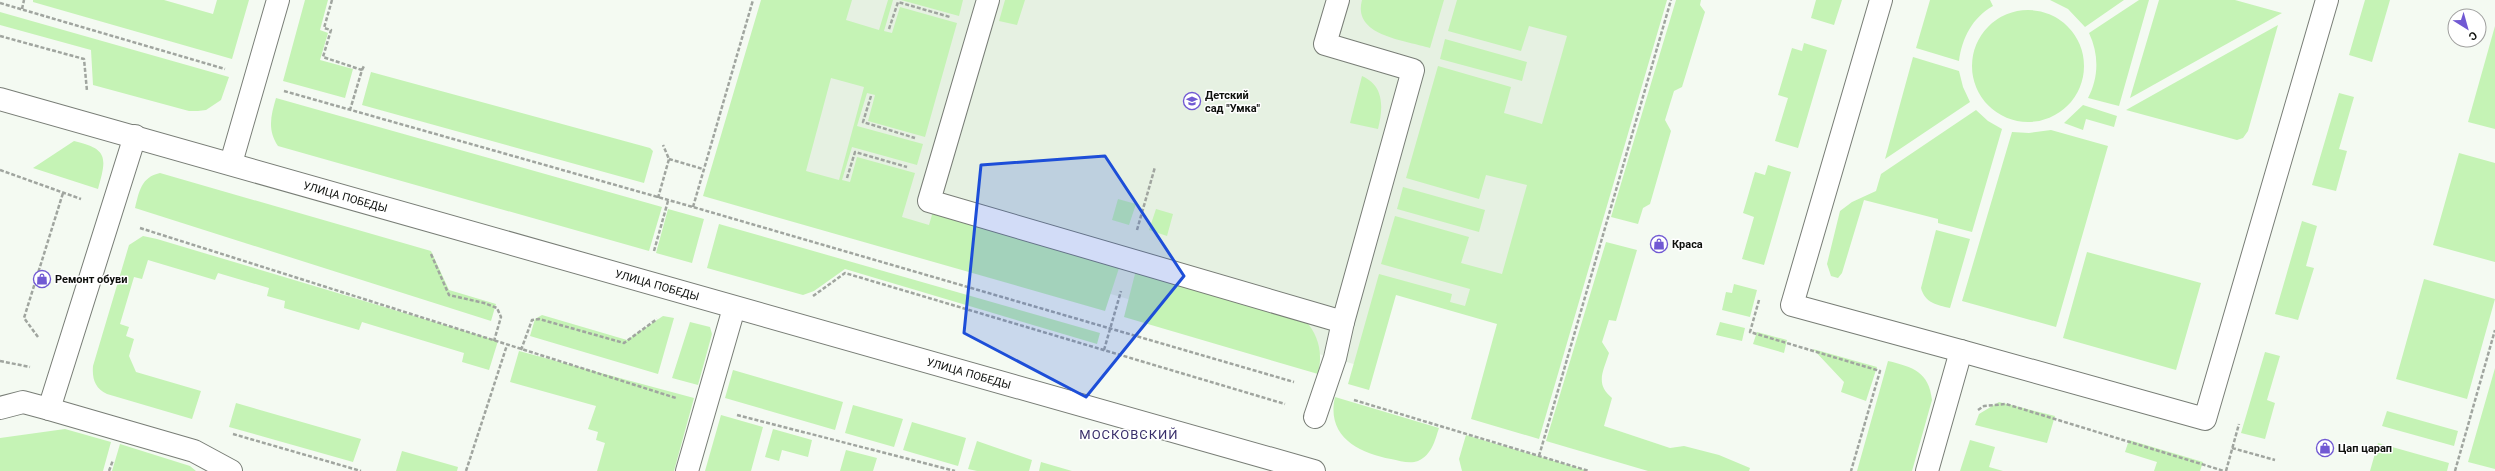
<svg xmlns="http://www.w3.org/2000/svg" width="2495" height="471" font-family="Roboto,sans-serif">
  <rect width="100%" height="100%" fill="#f4faf2"/>
  <!-- built -->
  <path fill="#e6f1e2" d="M845,0H1596L1503,320L1393,292L1371,369L791,202Z"/>
  <!-- green -->
  <path fill="#c5f3b5" fill-rule="evenodd" d="M33,0H164L213,14L217,0H249L232,59L33,2Z
    M305,0H328L320,30L328,33L320,60L353,69L345,98L283,81Z
    M761,0H852L846,20L879,30L888,0H893L884,31L892,33L900,7L957,23L925,137L868,121L875,95L867,93L857,126L923,144L917,165L852,147L842,180L850,182L857,157L915,173L902,217L929,225L934,208L1121,262L1105,311L703,196ZM831,78L864,87L839,180L806,171Z
    M901,0H963L959,16Z
    M1005,0H1025L1017,25L999,21Z
    M1362,0H1444L1430,48C1405,40 1352,36 1362,0Z
    M1457,0H1667L1539,439L1471,419L1497,324L1396,295L1369,390L1348,384L1379,274L1452,294L1450,302L1465,306L1470,289L1381,264L1395,216L1469,237L1461,263L1502,274L1527,185L1486,175L1479,199L1406,178L1438,66L1511,87L1504,113L1542,124L1567,36L1529,26L1521,51L1448,31Z
    M1676,0H1701L1700,5L1705,12L1682,87L1674,91L1665,120L1671,131L1650,204L1643,208L1638,224L1611,217Z
    M1816,0H1842L1834,25L1811,18Z
    M1930,0H1990L1993,6C1972,18 1962,38 1959,61L1916,48Z
    M2050,0H2124L2085,27L2068,9Z
    M2139,0H2149L2119,106L2088,98C2099,77 2099,54 2089,33Z
    M2159,0H2235L2282,13L2130,98Z
    M2365,0H2390L2372,62L2349,55Z
    M1972 66a56 56 0 1 1 112 0a56 56 0 1 1-112 0Z
    M0,12L229,77L221,100L206,110L198,111H189L93,85L91,50L0,25Z
    M2278,25L2248,131L2243,138L2237,140L2126,110Z
    M2495,26V129L2468,122Z
    M1445,39L1527,62L1522,81L1440,59Z
    M1804,43L1827,50L1798,148L1775,141L1788,98L1778,95L1792,48L1802,51Z
    M1913,57L1959,71L1963,87L1970,102L1885,159Z
    M371,72L650,148L653,151L644,183L362,105Z
    M1362,76C1385,86 1383,109 1378,129L1350,123Z
    M2339,93L2354,97L2339,149L2347,151L2336,191L2312,185Z
    M276,98L662,207L649,251L278,146C267,130 271,115 276,98Z
    M2083,105L2117,116L2114,127L2086,119L2083,130L2064,123Z
    M1976,110L1988,121L2002,129L1972,232L1938,223V219L1864,200L1842,273L1838,278L1831,276L1827,264L1840,211L1852,202L1876,191L1881,174Z
    M2051,130L2108,146L2056,327L1962,301L2012,132L2029,133Z
    M74,141C108,149 107,157 98,189L33,168Z
    M2459,153L2495,163V262L2433,245Z
    M1768,165L1791,172L1764,265L1742,259L1754,217L1743,213L1755,172L1765,175Z
    M160,173L431,251L449,290L496,304L491,321L135,208C139,192 141,177 160,173Z
    M1403,187L1485,210L1479,232L1397,209Z
    M1118,199L1136,204L1129,225L1112,220Z
    M668,209L704,219L692,263L656,253Z
    M1156,209L1173,214L1167,236L1149,230Z
    M2302,221L2317,226L2306,266L2314,268L2298,320L2275,314Z
    M719,224L1100,333L1097,344L845,269L814,291L803,295L707,268Z
    M1936,230L1970,239L1950,308C1937,305 1925,303 1921,288Z
    M143,236L157,239L498,341L489,370L462,362L464,353L362,322L359,330L284,308L285,301L267,296L269,288L218,273L215,280L148,260L142,279L134,277L120,324L129,327L126,336L134,339L129,356L136,372L201,391L192,419L107,394C95,388 92,379 93,366L129,245Z
    M1606,242L1637,250L1616,321L1609,320L1602,342L1609,353C1603,372 1595,384 1612,398L1604,426L1670,448L1684,446L1719,455L1750,468L1749,471H1648L1546,441Z
    M2087,252L2201,283L2176,370L2063,338Z
    M1137,266L1305,320C1319,336 1323,353 1318,374L1124,317Z
    M2424,279L2495,299L2467,399L2396,379Z
    M1734,284L1757,290L1750,317L1722,310L1726,292L1732,293Z
    M542,315L627,340L663,316L674,318L658,374L530,336L535,319Z
    M690,322L710,327L712,334L698,385L672,378Z
    M1720,322L1745,328L1742,341L1716,335Z
    M1757,332L1787,340L1784,353L1753,344Z
    M1813,349L1877,367L1866,401L1841,392L1844,382Z
    M519,351L694,398L674,471H597L605,443L596,440L598,432L588,429L596,406L510,382Z
    M2265,352L2280,356L2267,400L2275,403L2265,439L2241,433Z
    M1888,361C1913,367 1929,372 1932,400L1912,471H1857Z
    M2495,368V469L2468,462Z
    M733,370L843,402L835,430L725,398Z
    M1335,397L1439,428C1435,440 1432,455 1418,461C1410,464 1400,461 1391,459C1358,453 1326,436 1335,397Z
    M1999,402L2055,416L2047,443L1975,425L1979,414Z
    M236,403L361,439L353,462L229,427Z
    M853,405L903,419L894,447L845,433Z
    M2387,411L2458,431L2454,446L2382,426Z
    M721,415L763,427L751,471H705Z
    M912,422L966,438L958,466L903,450Z
    M65,429L111,442L103,471H0V438Z
    M773,429L812,440L808,457L782,450L779,461L765,457Z
    M1466,435L1588,471H1462L1459,459Z
    M1970,440L1995,447L1989,467L2003,471H1960Z
    M2129,440L2203,462L2200,471H2154L2157,462L2125,452Z
    M977,441L1032,460L1029,471H977L968,469Z
    M2378,443L2449,463L2447,471H2370Z
    M120,444L190,466L196,471H112Z
    M846,450L877,458L873,471H840Z
    M402,451L458,467L457,471H396Z
    M1041,462L1072,471H1039Z"/>
  <g fill="none" stroke-linecap="round" stroke-linejoin="round">
    <!-- minor casing -->
    <g stroke="#787d76" stroke-width="24">
      <g id="minor">
        <path d="M988,0L929,201L1343,322L1413,70L1325,44L1338,0"/>
        <path d="M1881,0L1792,305L1961,351"/>
        <path id="s1" d="M0,99L1314,471"/>
        <path d="M135,136L49,409L194,451L231,471"/>
        <path d="M231,163L278,0"/>
        <path d="M0,408L23,402L49,409"/>
        <path d="M1315,417L1335,358L1343,322"/>
        <path d="M687,471L734,308"/>
        <path d="M1927,471L1961,351L2205,419L2327,0"/>
      </g>
    </g>
    <!-- path -->
    <path stroke="#a0a59f" stroke-width="2.5" stroke-dasharray="4 2" stroke-linecap="butt" d="M332,0L324,28L331,30L323,57L362,70L350,110
      M0,3L225,69
      M22,9L24,0
      M889,29L898,2L950,17
      M0,36L84,59L87,91
      M362,70L364,66
      M284,91L693,207L1294,382
      M871,96L863,122L915,138
      M669,159L703,169
      M0,170L81,199
      M847,178L855,152L907,167
      M658,198L669,159L663,145
      M693,207L753,0
      M140,228L676,398
      M1137,230L1155,167
      M654,251L668,201
      M431,254L449,295L484,303L497,308L501,317L494,341
      M813,296L845,273L1285,404
      M1759,300L1750,332L1880,371L1851,471
      M38,337L24,318L63,193
      M521,350L532,320L539,319L624,343L657,319
      M1104,350L1121,291
      M0,361L30,367
      M1354,400L1589,471
      M1978,410L1984,406L2006,404L2224,471
      M737,415L955,471
      M233,434L361,471
      M2232,448L2275,460
      M1539,456L1671,0
      M109,471L113,460
      M466,471L507,345
      M2226,471L2239,424
      M2455,471L2495,330"/>
    <!-- minor -->
    <use href="#minor" stroke="#fff" stroke-width="22"/>
  </g>
  <!-- marked area -->
  <path fill="#1d4ed8" fill-opacity="0.2" stroke="#1d4ed8" stroke-width="3" stroke-linejoin="round" d="M1105,156L1184,276L1086,397L964,333L981,165Z"/>
  <!-- icons -->
  <defs>
    <g id="school-ring" transform="scale(0.9)"><circle r="9.5" fill="#fff" stroke="#7159d3" stroke-width="1.5"/><path d="M0-5L7-2L0 1L-7-2ZM-4 1L0 2.5L4 1V4Q0 6-4 4Z" fill="#7159d3"/></g>
    <g id="shop-ring" transform="scale(0.9)"><circle r="9.5" fill="#fff" stroke="#7159d3" stroke-width="1.5"/><path d="M-5-2.5h2.3a2.7 3.5 0 0 1 5.4 0H5L5.5 6h-11ZM-1.5-2.5h3a1.5 2.3 0 0 0-3 0Z" fill="#7159d3"/></g>
  </defs>
  <g fill-rule="evenodd">
    <use href="#school-ring" x="1192" y="101"/>
    <use href="#shop-ring" x="1659" y="244"/>
    <use href="#shop-ring" x="42" y="279"/>
    <use href="#shop-ring" x="2325" y="448"/>
  </g>
  <g text-anchor="middle" stroke-width="3" stroke-linejoin="round" paint-order="stroke">
    <!-- poi labels -->
    <g font-size="11" font-weight="bold" fill="#0e100d" stroke="#fff" text-anchor="start">
      <text x="1205" y="99">Детский<tspan x="1205" dy="13">сад "Умка"</tspan></text>
      <text x="1672" y="248">Краса</text>
      <text x="55" y="283">Ремонт обуви</text>
      <text x="2338" y="452">Цап царап</text>
    </g>
    <!-- street labels -->
    <g font-size="11" fill="#0e100d" stroke="#fff">
      <text dy="4" stroke="none"><textPath href="#s1" startOffset="359">УЛИЦА ПОБЕДЫ</textPath></text>
      <text dy="4" stroke="none"><textPath href="#s1" startOffset="683">УЛИЦА ПОБЕДЫ</textPath></text>
      <text dy="4" stroke="none"><textPath href="#s1" startOffset="1007">УЛИЦА ПОБЕДЫ</textPath></text>
    </g>
    <!-- quarter labels -->
    <g font-size="13" letter-spacing="1" fill="#382e6a" stroke="#fff">
      <text x="1129" y="439">МОСКОВСКИЙ</text>
    </g>
  </g>
  <!-- north arrow -->
  <g transform="translate(2467 28) rotate(143)"><circle r="19" fill="#ffffff" stroke="#9f9f9e"/>
  <path d="M0-3L7 15L0 10L-7 15Z" fill="#7159d3"/>
  <text y="-6" font-size="11" font-weight="bold" text-anchor="middle" fill="#0e100d">С</text>
  </g>
</svg>
